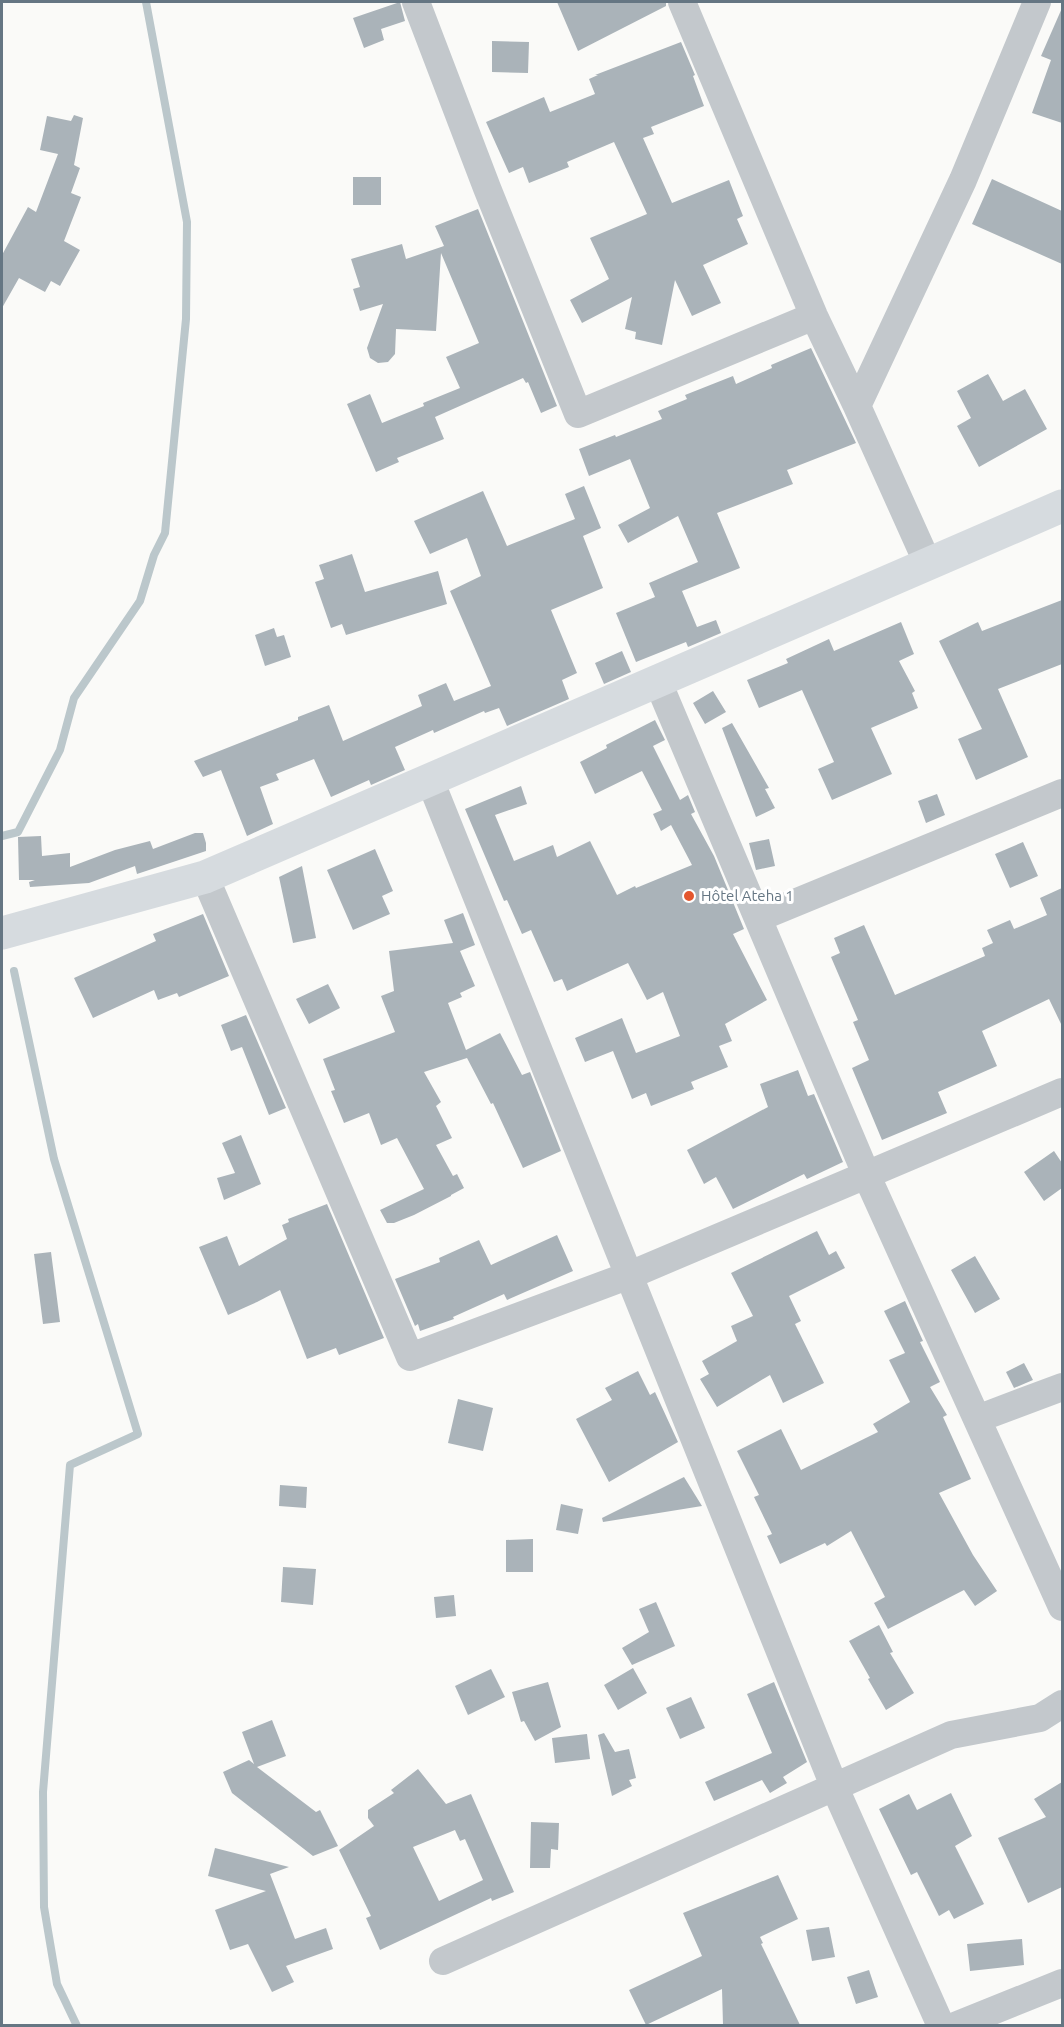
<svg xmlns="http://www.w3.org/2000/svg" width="1064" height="2027" font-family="Ubuntu,sans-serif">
  <rect width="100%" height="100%" fill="#fafaf8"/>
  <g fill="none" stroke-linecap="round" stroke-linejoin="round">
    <!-- stream -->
    <path stroke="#bbc7cb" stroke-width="8" d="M2,836L18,832L60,750L74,698L140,601L154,555L165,533L186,319L187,222L146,2
      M14,971L54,1159L138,1434L70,1465L43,1792L44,1907L57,1984L77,2026"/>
  </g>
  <!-- building -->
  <path fill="#aab3b9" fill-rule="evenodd" d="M400,2L405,21L381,29L384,40L364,48L353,18Z
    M557,2H666V6L578,51Z
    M1062,8V123L1032,113L1051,60L1041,56Z
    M492,41L529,42L528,73L492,72Z
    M681,42L695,75L693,76L704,106L651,127L654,134L643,138L672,203L729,180L743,216L737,219L748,244L703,265L721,303L692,316L675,280L662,345L635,339L636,332L625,329L632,297L582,323L570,300L609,279L590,238L647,214L614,142L567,162L569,167L529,183L523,167L509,173L486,122L544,97L550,112L595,94L589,79L598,75H595Z
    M74,115L83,118L74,165L80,168L71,193L81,197L64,241L80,250L60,286L51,281L45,292L19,278L2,308V255L28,207L36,212L58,154L40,150L47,116L71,121Z
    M353,177H381V205H353Z
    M992,179L1062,211V264L972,224Z
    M478,209L557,406L541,413L528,382L526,383L523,378L435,417L444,439L397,458L399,462L376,472L347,404L370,394L382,423L424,406L423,403L460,388L446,357L479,343L441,253L436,331L396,329L395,354L388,362L378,363L370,358L367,348L383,304L360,311L353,289L360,287L351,259L402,244L406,259L444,246L435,226Z
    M811,348L856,443L787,470L793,484L717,513L740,568L682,591L697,627L716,620L721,633L688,647L686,642L636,662L616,613L655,597L649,583L698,562L678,516L628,543L618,525L650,508L630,459L589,476L579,449L615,435L616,437L662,419L658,411L687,399L685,395L733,376L736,384L772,368L771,365Z
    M988,374L1003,401L1025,389L1047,429L979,467L957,426L971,418L957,391Z
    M584,486L601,528L583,536L603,588L551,610L577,673L562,680L569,699L507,726L499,708L485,713L484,711L434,733L433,730L395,747L405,770L371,785L369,780L331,797L314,759L276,774L279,780L260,787L273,824L247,836L221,770L203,777L194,761L298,720V717L329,705L343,741L422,706L418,695L446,683L454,701L491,686L450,591L481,576L467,538L430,554L414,521L483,491L507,546L575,519L565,494Z
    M352,554L365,592L438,571L447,604L346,635L342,624L331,628L315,582L324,579L319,565Z
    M1062,600V664L998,689L1028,757L976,780L958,739L982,729L939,641L978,622L982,631Z
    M901,622L914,654L899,661L915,691L912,693L918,708L871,728L892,774L832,800L818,769L834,762L802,690L759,708L747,680L788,663L786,659L829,639L834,651Z
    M274,628L277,637L284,635L291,657L265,666L255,635Z
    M622,651L631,672L604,684L595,663Z
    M713,691L726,712L705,724L693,703Z
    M655,720L665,740L653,746L680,800L688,795L695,812L691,814L714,856L744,929L733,934L767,1000L725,1024L732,1041L719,1046L728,1067L691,1082L694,1089L651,1106L646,1093L632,1099L613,1051L585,1062L575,1038L622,1018L636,1053L680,1036L663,992L647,1000L628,963L567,991L562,979L554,982L531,930L522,934L507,900L504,901L465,809L521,786L527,804L495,815L514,861L553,845L557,857L590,841L617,895L635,886L636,888L692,865L671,825L661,831L653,814L662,810L642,771L595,794L580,762L607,748L606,745Z
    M732,723L769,788L765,789L775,808L756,817L722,728Z
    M937,794L945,815L926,823L918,801Z
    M195,833H203L206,843V851L137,874L135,866L89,883L30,887L29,882L35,880H19L18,837L41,836L42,856L70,853V867L115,850L150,841L153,849Z
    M769,839L775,866L756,870L749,843Z
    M1023,842L1038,876L1010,888L995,854Z
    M375,849L393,891L382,896L390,914L353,930L327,870Z
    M302,866L316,938L293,943L279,877Z
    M1062,888V1026L1049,999L982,1031L997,1066L938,1092L947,1113L882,1140L852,1068L869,1060L853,1022L858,1020L831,957L840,953L834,938L864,925L895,995L985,956L982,948L993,943L987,930L1010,920L1014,929L1047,915L1040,898Z
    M463,913L475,945L460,951L475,986L460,993L462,997L448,1003L466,1050L500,1033L522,1075L530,1072L561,1151L523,1168L493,1103L491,1104L467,1058L424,1072L441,1102L436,1106L452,1138L436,1145L453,1176L457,1174L464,1188L451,1195V1196L414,1215L394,1223H387L380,1210L424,1189L397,1138L381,1145L369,1113L344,1123L331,1091L335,1090L323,1059L395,1032L381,996L394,991L389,951L453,943L444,920Z
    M203,914L229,976L179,997L177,993L158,1000L154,990L93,1018L74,978L156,941L153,934Z
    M328,984L340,1008L309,1024L296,999Z
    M246,1015L286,1108L269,1115L242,1047L231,1051L221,1025Z
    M798,1070L808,1096L814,1094L843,1162L807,1179L804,1174L733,1209L716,1177L704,1184L687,1150L768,1107L760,1084Z
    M241,1135L261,1184L224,1200L217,1178L235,1173L222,1143Z
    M1054,1151L1062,1163V1188L1044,1201L1024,1172Z
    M327,1204L384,1338L339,1355L336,1348L307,1359L280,1290L257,1302L228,1315L199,1247L227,1236L239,1266L287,1239L282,1225L289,1222L288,1219Z
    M817,1231L829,1255L836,1251L845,1268L789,1296L801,1321L795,1324L824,1383L783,1403L770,1375L717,1407L700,1379L709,1374L702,1361L737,1341L731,1326L753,1316L731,1273Z
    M557,1235L573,1271L507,1300L504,1294L453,1317L454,1319L420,1331L418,1324L415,1326L395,1279L440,1262L439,1258L479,1240L491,1265Z
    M51,1252L60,1322L43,1324L34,1254Z
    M975,1256L1000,1299L975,1313L951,1270Z
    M905,1301L923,1341L920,1342L940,1382L930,1387L947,1415L943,1417L971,1479L939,1493L973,1555L997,1591L975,1606L964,1590L888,1629L874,1603L885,1597L851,1531L827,1546L825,1543L780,1564L767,1536L772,1534L754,1497L759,1495L737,1451L781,1429L801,1470L878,1432L873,1424L910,1402L889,1360L905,1353L884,1311Z
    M1024,1363L1033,1380L1014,1388L1006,1372Z
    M638,1371L650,1395L655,1392L678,1442L609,1482L576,1419L612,1400L605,1388Z
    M458,1399L493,1408L483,1451L448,1443Z
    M684,1477L702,1506L603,1522L602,1518Z
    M280,1485L307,1487L306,1508L279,1506Z
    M561,1504L583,1509L578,1534L556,1530Z
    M533,1539V1572H506V1540Z
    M283,1567L316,1569L313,1605L281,1602Z
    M454,1595L456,1616L436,1618L434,1597Z
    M656,1602L675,1646L632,1665L622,1648L649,1632L639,1609Z
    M879,1625L893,1652L890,1653L914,1693L886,1710L868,1679L870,1678L849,1641Z
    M633,1668L647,1693L618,1710L604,1685Z
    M491,1669L505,1697L468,1715L455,1686Z
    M548,1682L561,1727L535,1741L524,1721L521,1722L512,1692Z
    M774,1682L807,1762L783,1777L787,1783L770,1793L762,1780L714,1801L705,1782L772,1753L747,1694Z
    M691,1697L705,1728L680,1739L666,1708Z
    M272,1720L286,1756L257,1767L316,1812L320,1810L338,1846L313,1856L232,1793L223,1772L249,1760L254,1764L242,1732Z
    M604,1733L615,1752L629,1749L636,1778L629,1780L632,1786L612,1796L598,1735Z
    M587,1734L590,1759L555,1763L552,1738Z
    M418,1769L446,1804L471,1794L514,1892L492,1901L491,1898L380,1950L366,1918L371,1916L339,1850L374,1826L368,1818V1810L394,1793L391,1790ZM455,1830L460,1841L465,1839L483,1880L439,1901L413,1847Z
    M1062,1782V1887L1028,1903L998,1838L1046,1817L1034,1799Z
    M951,1793L972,1836L955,1846L984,1904L954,1919L949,1910L939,1916L917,1872L911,1875L879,1809L909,1794L917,1810Z
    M531,1822L559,1823L558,1850L551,1849L550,1868H530Z
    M215,1848L289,1867L270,1874L295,1939L326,1928L333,1949L286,1966L294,1982L272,1992L248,1944L230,1950L215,1910L266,1891L208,1876Z
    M778,1875L798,1919L760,1937L763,1943L761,1944L800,2025H723L722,1989L646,2025L629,1990L702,1956L683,1913Z
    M829,1927L835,1957L812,1961L806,1930Z
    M1022,1939L1024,1965L970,1971L967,1944Z
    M869,1970L878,1997L856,2004L847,1977Z"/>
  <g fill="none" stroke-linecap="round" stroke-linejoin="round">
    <!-- street -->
    <path stroke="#c3c8cc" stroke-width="28" d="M416,2L487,188L578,414L814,316
      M682,2L814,316L857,406L963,180L1037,2
      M857,406L928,564
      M658,682L866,1174L1062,1607
      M430,780L834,1786L941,2026
      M205,877L410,1357L630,1275L1062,1092
      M758,918L1062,793
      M977,1419L1062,1387
      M443,1961L951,1735L1040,1718L1062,1704
      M955,2026L1062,1983"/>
    <!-- secondary -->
    <path stroke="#d6dbdf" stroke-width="33" d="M2,933L205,877L1062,506"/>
  </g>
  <!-- markers -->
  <circle fill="#e4572e" stroke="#fff" stroke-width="2" cx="689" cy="896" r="6"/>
  <g text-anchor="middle" stroke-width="6" stroke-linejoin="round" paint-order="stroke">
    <!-- poi labels -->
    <g font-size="15" fill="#657683" stroke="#fff" text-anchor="start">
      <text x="701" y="901">Hôtel Ateha 1</text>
    </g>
  </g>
  <!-- border -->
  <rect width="1064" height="2027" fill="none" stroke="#657683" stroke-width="6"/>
</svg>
